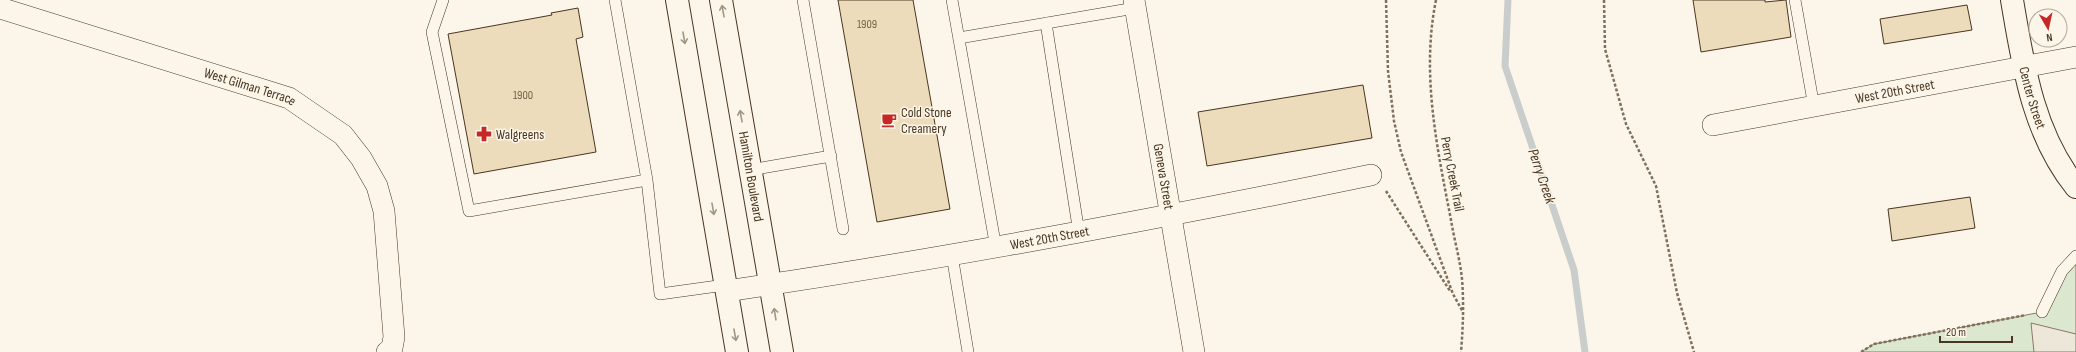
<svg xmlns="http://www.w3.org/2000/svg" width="2076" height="352" font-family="'Sofia Sans Condensed',sans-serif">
  <rect width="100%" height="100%" fill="#fbf6e9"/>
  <!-- green -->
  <path fill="#dce7d0" stroke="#887966" d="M2076,256V352H1861L1874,344L2042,312Z"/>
  <!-- parking -->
  <path fill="#ede7d9" stroke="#887966" d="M2031,323L2076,334V352H2034Z"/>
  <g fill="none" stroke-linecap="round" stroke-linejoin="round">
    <!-- stream -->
    <path stroke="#c9cecd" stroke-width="7" d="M1508,0L1505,66L1574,270L1585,352"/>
  </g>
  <!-- building -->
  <path fill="#ecdcbc" stroke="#4a3520" d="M838,0H913L950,209L877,222Z
    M1693,0H1765V2L1786,0L1791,37L1701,52Z
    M1967,5L1972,30L1884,44L1880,19Z
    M578,8L583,37L576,39L596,152L474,174L448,34L552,15L551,13Z
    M1363,85L1372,138L1207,166L1198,112Z
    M1970,197L1975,228L1892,241L1888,209Z"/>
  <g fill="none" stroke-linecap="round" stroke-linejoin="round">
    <!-- service casing -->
    <g stroke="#4a3520" stroke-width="12">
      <path id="service" d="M443,0L432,32L469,211L647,180L660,294L725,285
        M615,0L647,180
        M803,0L843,229
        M952,0L996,248
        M1795,0L1814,107
        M1046,23L1079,233
        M959,38L1135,8
        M750,170L831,156
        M952,255L968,352
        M2042,312L2062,271L2076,256"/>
    </g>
    <!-- minor casing -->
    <g stroke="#4a3520" stroke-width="22">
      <g id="minor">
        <path id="s1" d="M1134,0L1194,352"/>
        <path id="s2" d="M0,8L289,98L343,135L361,158L377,186L384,211L394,337L392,348L387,352"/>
        <path id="s3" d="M1713,125L2076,57"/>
        <path id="s4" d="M727,291C943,259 1157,219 1371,175"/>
      </g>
    </g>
    <!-- tertiary casing -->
    <g stroke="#4a3520" stroke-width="24">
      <g id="tertiary">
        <path id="s5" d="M2012,0C2023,65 2033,134 2076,187"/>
      </g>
    </g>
    <!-- primary casing -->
    <g stroke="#4a3520" stroke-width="24">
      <g id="primary">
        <path d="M677,0L737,352"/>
        <path id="s6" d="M721,0L782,352"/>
      </g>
    </g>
    <!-- path -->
    <path stroke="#7f6f5c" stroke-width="2.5" stroke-dasharray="3 2" stroke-linecap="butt" d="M1386,0L1388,71L1394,121L1401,152L1453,294L1463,312
      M1436,0C1421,74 1437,147 1451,220C1454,239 1460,259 1462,279C1464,304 1463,327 1461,352
      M1604,0L1605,49L1626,124L1656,186L1677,293L1694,352
      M1386,191L1450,291
      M1861,352L1874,344L2026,315"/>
    <!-- service -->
    <use href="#service" stroke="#fbf6e9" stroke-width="11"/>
    <!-- minor -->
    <use href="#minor" stroke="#fbf6e9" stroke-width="21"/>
    <!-- tertiary -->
    <use href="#tertiary" stroke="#fbf6e9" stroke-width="22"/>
    <!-- primary -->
    <use href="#primary" stroke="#fbf6e9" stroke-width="22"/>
  </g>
  <!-- one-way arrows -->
  <defs><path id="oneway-shaft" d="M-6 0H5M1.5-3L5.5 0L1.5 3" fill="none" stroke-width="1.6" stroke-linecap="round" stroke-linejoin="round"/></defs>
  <g stroke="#a29684">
    <use href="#oneway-shaft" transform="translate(723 11) rotate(-100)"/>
    <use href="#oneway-shaft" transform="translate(684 38) rotate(80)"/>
    <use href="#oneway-shaft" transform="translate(741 116) rotate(-100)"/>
    <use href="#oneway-shaft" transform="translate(713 209) rotate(80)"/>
    <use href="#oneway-shaft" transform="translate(775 314) rotate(-99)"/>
    <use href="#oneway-shaft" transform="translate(735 335) rotate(80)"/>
  </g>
  <!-- icons -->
  <defs>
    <g id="cafe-bare" transform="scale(1.2)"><path d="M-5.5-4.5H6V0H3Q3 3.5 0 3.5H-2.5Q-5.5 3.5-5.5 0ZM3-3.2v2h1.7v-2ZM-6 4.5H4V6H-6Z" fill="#c62828" stroke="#fbf6e9" stroke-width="2.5" paint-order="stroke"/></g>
    <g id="pharmacy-bare" transform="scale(1.2)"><path d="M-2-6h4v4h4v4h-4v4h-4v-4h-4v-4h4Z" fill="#c62828" stroke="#fbf6e9" stroke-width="2.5" paint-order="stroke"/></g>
  </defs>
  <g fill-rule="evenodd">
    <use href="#cafe-bare" x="889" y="120"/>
    <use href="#pharmacy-bare" x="484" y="134"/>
  </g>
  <g text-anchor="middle" stroke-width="3" stroke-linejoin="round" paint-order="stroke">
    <!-- number labels -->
    <g font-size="12" fill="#725f47">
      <text x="867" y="28">1909</text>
      <text x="523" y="99">1900</text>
    </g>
    <!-- street labels -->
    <g font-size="14" fill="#4a3520" stroke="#fbf6e9">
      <text dy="5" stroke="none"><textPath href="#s2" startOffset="262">West Gilman Terrace</textPath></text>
      <text dy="5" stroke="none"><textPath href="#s3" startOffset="185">West 20th Street</textPath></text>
      <text dy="5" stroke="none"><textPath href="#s5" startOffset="100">Center Street</textPath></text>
      <text transform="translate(1453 174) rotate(79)" y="5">Perry Creek Trail</text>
      <text dy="5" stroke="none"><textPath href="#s6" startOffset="179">Hamilton Boulevard</textPath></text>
      <text dy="5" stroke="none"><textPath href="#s1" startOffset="179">Geneva Street</textPath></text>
      <text dy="5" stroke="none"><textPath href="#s4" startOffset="327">West 20th Street</textPath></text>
    </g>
    <!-- poi labels -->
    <g font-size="14" fill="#4a3520" stroke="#fbf6e9" text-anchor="start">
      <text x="901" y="117">Cold Stone<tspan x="901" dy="16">Creamery</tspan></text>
      <text x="496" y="139">Walgreens</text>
    </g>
    <!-- water labels -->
    <g font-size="15" font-style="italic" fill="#4a3520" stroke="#fbf6e9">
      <text transform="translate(1542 176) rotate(71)" y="5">Perry Creek</text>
    </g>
  </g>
  <!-- north arrow -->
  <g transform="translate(2048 28) rotate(171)"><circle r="19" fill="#fbf6e9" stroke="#b4a999"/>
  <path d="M0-3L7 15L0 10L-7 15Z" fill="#c62828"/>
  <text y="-6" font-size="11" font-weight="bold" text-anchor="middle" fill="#4a3520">N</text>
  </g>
  <!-- scale -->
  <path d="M1940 336v6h72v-6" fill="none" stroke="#4a3520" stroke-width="2"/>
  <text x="1946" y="336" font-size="12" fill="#4a3520" stroke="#fbf6e9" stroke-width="3" paint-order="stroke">20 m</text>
</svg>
